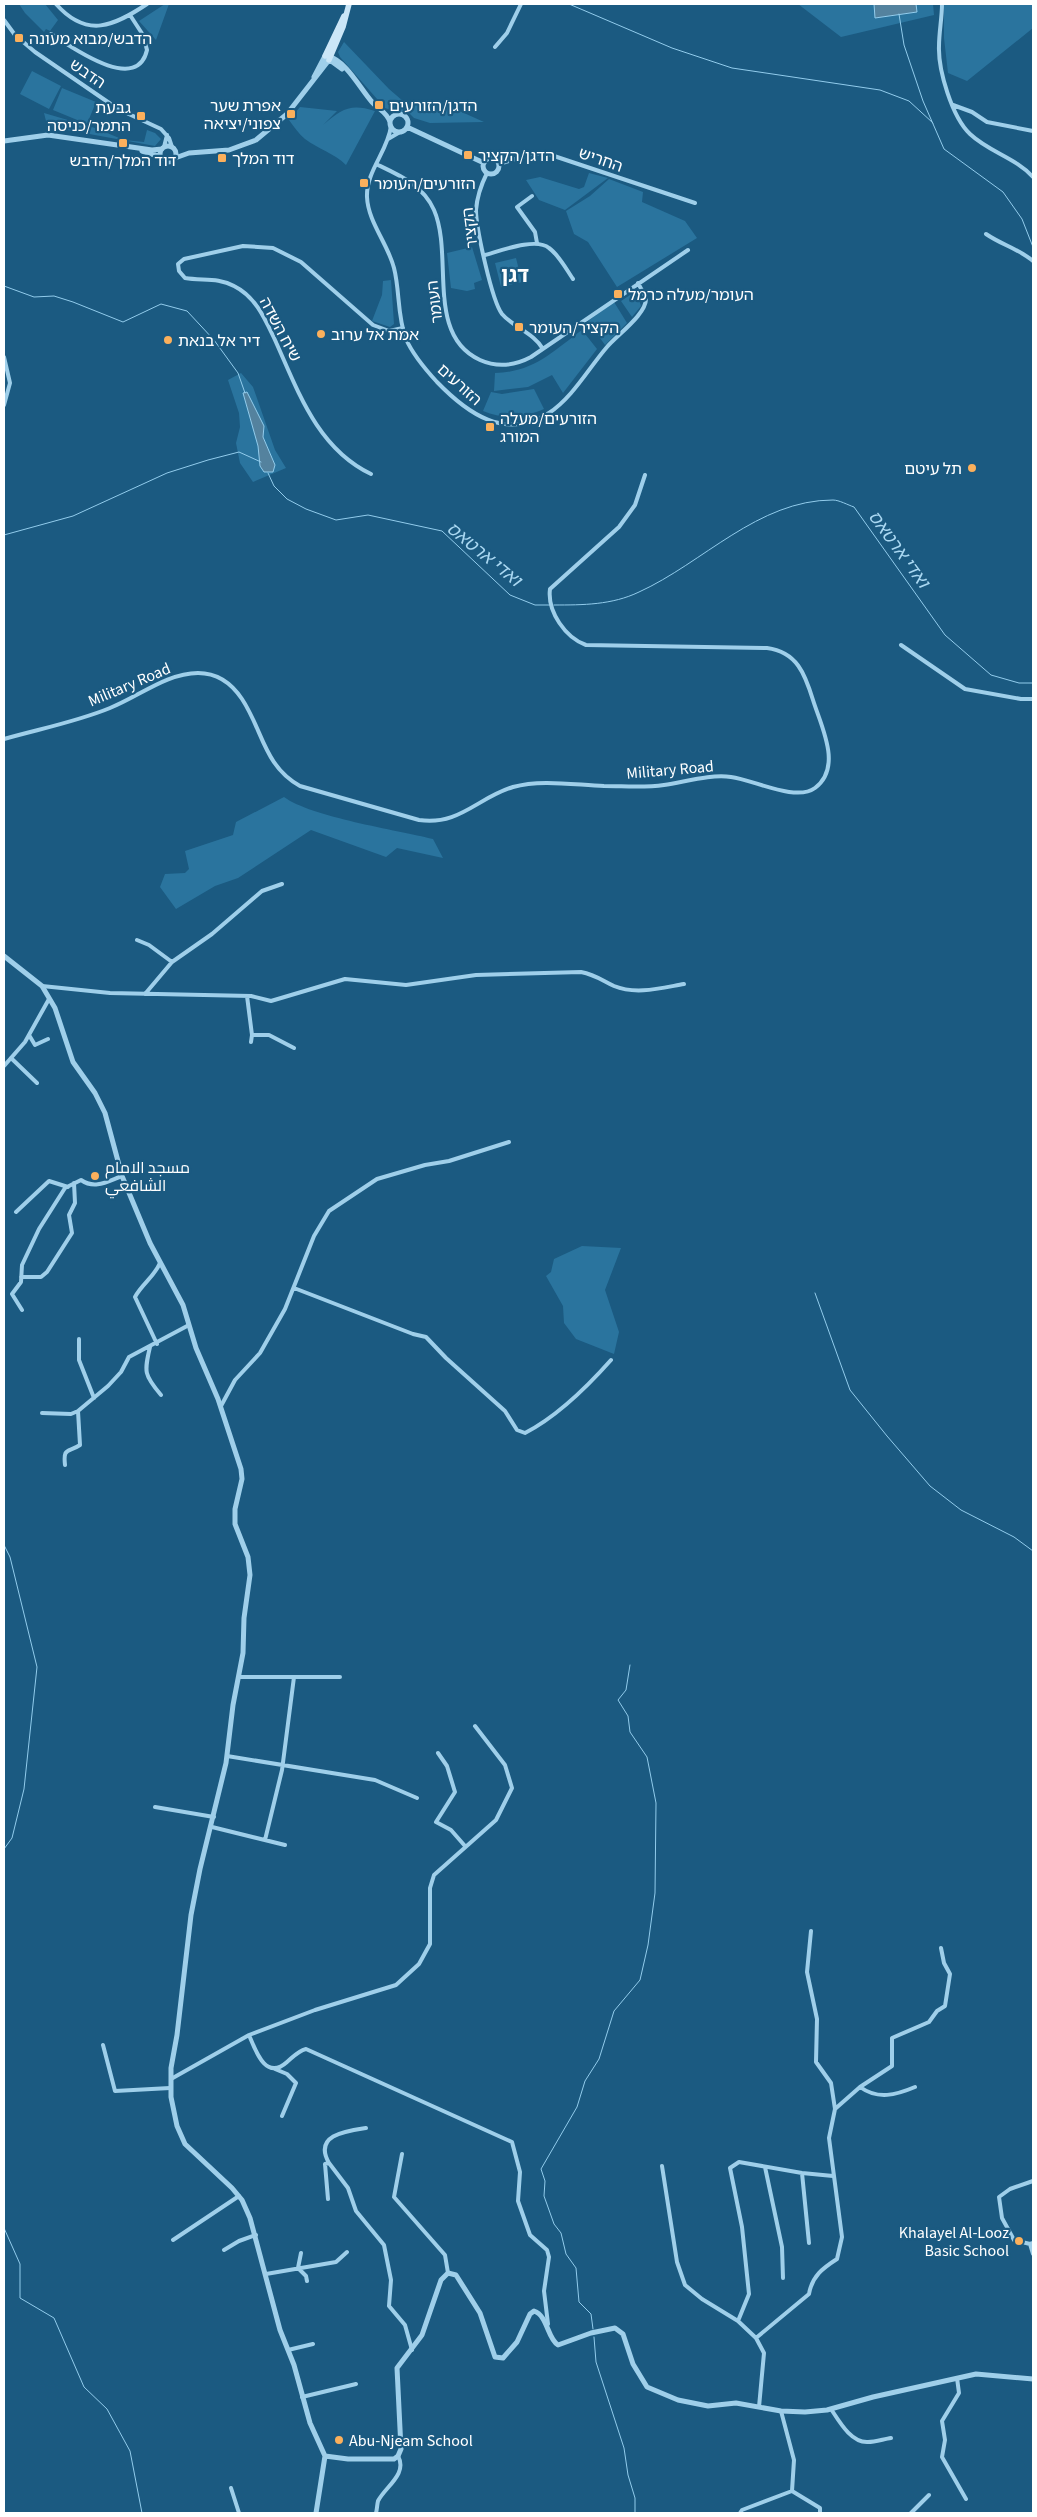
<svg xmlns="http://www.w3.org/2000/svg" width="1037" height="2517" font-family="'Source Sans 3',Cairo,'Noto Sans Hebrew',sans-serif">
  <rect width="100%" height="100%" fill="#1b5a81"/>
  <!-- green -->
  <path fill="#2a749e" d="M19,4H45L58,20L50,31L46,29L44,32L25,13Z
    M165,4H169L156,40L139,21Z
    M798,4H933L934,15L841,37Z
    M944,4H1033V28L967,81L948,73L944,38Z
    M344,42L389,89L410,107L427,100H435L484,122L430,123L414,118L406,110L401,113L385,108L340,57L338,52Z
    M32,71L61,86L49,109L20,94Z
    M62,88L96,102L87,124L53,110Z
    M300,107L337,111L323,125C342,109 350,103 375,111L346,165C334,153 318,149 305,139C299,134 294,127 289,120Z
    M44,113L95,128L124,140L144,142L147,130L155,133L161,139L155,146L62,129L47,125Z
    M589,173L608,178L565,210L539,200L526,180L540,177L579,189L584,187Z
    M609,179L643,192L642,202L685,221L697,238L617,287L588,242L574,234L566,211L590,196Z
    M472,247L482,280L474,283L475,289L467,291L451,288L447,253Z
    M516,258L522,282L501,287L495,263Z
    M391,280L394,324L390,327L372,321L382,295L383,281Z
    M636,291L641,306L632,317L621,301Z
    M614,302L627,323L605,345L588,321Z
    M582,330L597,349L563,393L552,375L528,387L494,391L495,373C534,372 552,352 582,330Z
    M241,373L253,387L275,450L286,468L253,482L240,463L236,443L240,427L239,413L228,380Z
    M534,389L544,409C524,418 504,420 483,411L491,392L502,394Z
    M284,797C311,817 397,830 433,839L443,858L397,848L386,857L311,830L238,878L215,886L176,909L160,887L165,874L185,873L189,869L185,851L233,835L236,822Z
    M582,1246L621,1248L605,1290L619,1332L614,1354L576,1339L564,1323L563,1306L546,1276L551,1272L554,1259Z"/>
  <!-- water -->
  <path fill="#54829e" stroke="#92ccec" d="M874,4H916L917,12L875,18Z
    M247,392L264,426L263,437L275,465L273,472H264L260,466L258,446L243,393Z"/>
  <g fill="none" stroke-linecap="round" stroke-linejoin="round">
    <!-- stream -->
    <path stroke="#92ccec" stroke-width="1" d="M569,4L672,48L732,68L880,90L909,101L933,123
      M899,14L904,45L923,101L944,149L1003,192L1022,219L1033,247
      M4,286L34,297L54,296L73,302L123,322L161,304L187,311L214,340L238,373L245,393
      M268,473L274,486L287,499L306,509L336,520L368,515L442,531L510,595L535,605H550
      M4,535L73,516L167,473L208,460L239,452L261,462
      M554,605C583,605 612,605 639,592C703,563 758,500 833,500C839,500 848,505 854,507L945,635L991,675L1019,683H1033
      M815,1293L850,1390L887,1436L930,1486L961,1510L1014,1537L1033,1551
      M4,1545L10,1557L37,1667L24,1789L12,1838L4,1849
      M4,2228L20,2264V2298L54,2318L84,2387L107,2409L130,2451L142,2513
      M593,2329L591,2314L579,2302L576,2268L566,2254L561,2233L554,2224L544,2196L545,2181L541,2169L577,2107L585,2081L599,2059L614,2011L640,1980L648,1945L655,1893L656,1803L647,1757L630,1732L628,1716L618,1700L626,1690L630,1665
      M594,2337L596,2362L624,2448L628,2475L635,2498V2513"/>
    <!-- minor -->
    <path stroke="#9fcfea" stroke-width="4" d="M56,4C87,39 114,26 147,4
      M942,4C942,18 939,32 939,46C938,70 952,117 970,134C989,152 1016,158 1033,177
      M4,20L15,35L35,52L118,109L161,129L169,138L172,147
      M51,34C70,46 137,95 147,50L143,35L130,15
      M495,47L507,33L521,4
      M953,105L972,112L987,122L1033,131
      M391,126C388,151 366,171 367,197C368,222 388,244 394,268C400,291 397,316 406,339C413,355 425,369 437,382C467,413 505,441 549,413C573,397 588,369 607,347C617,335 647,314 646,298L638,283
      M388,139L400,132
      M164,147L167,135
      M376,164C399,175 423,185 434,210C454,256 425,335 480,360C498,368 514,366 531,357L688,250
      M499,164L531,154L545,153L695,203
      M487,173C481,185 477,197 476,210C476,228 492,301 502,314C514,328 534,333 543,349
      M532,196L517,207L535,232L537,243
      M986,234C1002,245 1019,249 1033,261
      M485,255C500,251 536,237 549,248C559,255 566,269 573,279
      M4,357L10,383L4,405
      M371,474C317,448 298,391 275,340C265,319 256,297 234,286C218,277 202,281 185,278L179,271L178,264L184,259L243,246L273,248L301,262L373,325L389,331L403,328
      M901,645L965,689L1021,699H1033
      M4,739C39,729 76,722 110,708C138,697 167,673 198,673C217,673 232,684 242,699C263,731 264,766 300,786L419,820C459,826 477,798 513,787C541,779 575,785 604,786C624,786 644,788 664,785C685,782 710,774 731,777C754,780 796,802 815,788C843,767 821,726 813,700C805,674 797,652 767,648L586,645C566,638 547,612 550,589L619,527L635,505L645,475
      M137,940L149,945L172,962
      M42,986L110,993L251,996L271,1001L345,979L406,985L476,975L581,972C596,975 601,980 614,986C636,995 661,988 684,984
      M145,994L172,962L212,934L262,891L282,884
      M247,996L252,1035L251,1042
      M29,1035L35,1045L48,1039
      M252,1035H269L294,1048
      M11,1058L37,1083
      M4,1066L25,1042L49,999
      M16,1212L49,1181L68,1187
      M21,1277H41L47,1272L72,1233L69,1215L75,1203L74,1183
      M294,1288L413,1334L426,1337L446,1358L505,1411L517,1430L525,1433C558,1416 587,1387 611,1360
      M22,1310L12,1294L21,1282L22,1265L39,1229L65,1188L81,1180C95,1190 108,1181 122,1176
      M79,1339V1360L94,1398
      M157,1344L135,1297C142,1284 154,1277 160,1263
      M150,1347C144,1372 144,1375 161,1395
      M221,1406L235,1380L260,1353L285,1309L314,1236L329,1211L377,1179L425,1165L449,1161L509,1142
      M42,1413L71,1414L78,1411L108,1386L121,1372L129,1357L189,1325
      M65,1465C63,1447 68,1453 80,1445L78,1411
      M239,1677H340
      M438,1753L447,1766L455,1792L436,1822L451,1830L465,1846
      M227,1756L375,1780L417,1798
      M155,1807L214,1817
      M212,1827L285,1845
      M265,1840L282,1770L294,1677
      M249,2035C256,2052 266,2081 287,2062C293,2057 298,2051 306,2049L512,2142L520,2172L518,2201L530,2235L547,2250L549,2257L544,2291L548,2324
      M103,2045L115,2091L170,2088
      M275,2069L287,2074L296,2083L282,2116
      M171,2079L249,2035L315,2010L396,1985L419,1964L430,1944V1888L434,1875L496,1820L512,1788L505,1765L475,1726
      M860,2087L892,2066V2038L929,2022L937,2011L945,2006L950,1974L944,1963L941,1948
      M835,2109L860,2087C878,2100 896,2095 915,2087
      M402,2154L394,2197L445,2255L448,2273
      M329,2163C313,2135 346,2131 366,2128
      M662,2166L677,2262L685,2285L702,2299L738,2321L756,2338L764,2353L759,2407
      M765,2167L782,2247L783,2278
      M802,2173L809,2243
      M1033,2181L1010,2189L999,2197L1002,2218L1014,2240L1030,2244L1033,2243
      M328,2199L325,2164L329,2163L348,2188L356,2211L384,2245L391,2280L389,2306L405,2325L412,2350
      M173,2240L239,2196
      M1030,2244L1033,2254
      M224,2250L239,2241L256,2235
      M301,2253L298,2268L306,2276L307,2281
      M266,2274L336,2262L347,2252
      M738,2321L749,2294L742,2227L730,2168L739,2162L802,2173L833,2176
      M756,2338L809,2294C812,2276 823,2268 837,2259L842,2237L829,2138L835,2109L831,2083L816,2062L817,2019L807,1972L811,1931
      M288,2350L313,2344
      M957,2378L959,2393L942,2421L945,2440L942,2457L966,2499
      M302,2397L356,2384
      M831,2409C839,2421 851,2443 868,2442C875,2442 884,2439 891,2438
      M781,2411L794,2460L792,2491L820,2508V2513
      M231,2488L239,2513
      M376,2513C377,2510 377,2505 378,2501C385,2487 408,2474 398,2456
      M740,2513L742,2510L792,2491
      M911,2513L929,2495"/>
    <!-- tertiary -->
    <path stroke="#9fcfea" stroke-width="5" d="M328,56C347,62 359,87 372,102C378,109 387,112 390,122
      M327,58L342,69
      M314,77L325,56
      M390 123a9 9 0 1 1 18 0a9 9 0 1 1-18 0Z
      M407,127L484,163
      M4,141L48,135L152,150L162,149
      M160 154a8 8 0 1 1 16 0a8 8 0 1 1-16 0Z
      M142,151L161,157
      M483 166a8 8 0 1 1 16 0a8 8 0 1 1-16 0Z
      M175,158L189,153L229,150L256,140L287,114L329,60
      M4,956L42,986L55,1008L73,1062L95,1093L105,1113L122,1176L150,1243L183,1305L196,1348L218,1399L241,1469L242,1479L235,1509V1524L248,1557L250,1575L244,1618L243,1653L233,1705L226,1763L200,1869L191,1915L177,2035L171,2068V2097L177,2126L185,2144L232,2188L242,2200L250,2218L280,2330L294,2365L310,2423L325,2456L316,2513
      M325,2456L348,2459H394L398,2456L401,2449L397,2368L422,2335L441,2280L448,2273L456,2275L480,2313L495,2357L503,2358L517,2342L530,2314L534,2311C548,2316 547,2338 558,2345L591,2333L615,2328L623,2334L633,2364L647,2387L678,2400L708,2406L736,2403L781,2411L805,2412L827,2410L873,2397L976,2374L1033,2379"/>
    <!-- secondary -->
    <path stroke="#cbe6f7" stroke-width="5.5" d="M325,56L344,16
      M329,60L343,27L349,4"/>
  </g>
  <!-- markers -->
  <g fill="#fbb05c" stroke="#1b5a81" stroke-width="2">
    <rect x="14" y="33" width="10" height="10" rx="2.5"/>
    <rect x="374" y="100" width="10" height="10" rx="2.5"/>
    <rect x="286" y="109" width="10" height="10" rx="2.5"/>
    <rect x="136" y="111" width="10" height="10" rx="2.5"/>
    <rect x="118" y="138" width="10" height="10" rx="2.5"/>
    <rect x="463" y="150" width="10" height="10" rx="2.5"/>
    <rect x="217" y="153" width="10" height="10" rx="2.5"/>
    <rect x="359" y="178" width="10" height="10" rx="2.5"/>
    <rect x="613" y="289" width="10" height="10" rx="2.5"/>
    <rect x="514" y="322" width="10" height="10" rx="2.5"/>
    <circle cx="321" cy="334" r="5"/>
    <circle cx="168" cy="340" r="5"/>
    <rect x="485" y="422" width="10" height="10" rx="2.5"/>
    <circle cx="972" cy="468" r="5"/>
    <circle cx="95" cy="1176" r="5"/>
    <circle cx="1019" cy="2241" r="5"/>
    <circle cx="339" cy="2440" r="5"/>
  </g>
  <g text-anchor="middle" stroke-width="4.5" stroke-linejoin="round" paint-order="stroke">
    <!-- poi labels -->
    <g font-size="16" fill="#fff" stroke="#1b5a81" text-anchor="start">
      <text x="29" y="44">הדבש/מבוא מעונה</text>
      <text x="281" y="111" text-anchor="end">אפרת שער<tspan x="281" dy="18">צפוני/יציאה</tspan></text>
      <text x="389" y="111">הדגן/הזורעים</text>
      <text x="131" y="113" text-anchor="end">גבעת<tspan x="131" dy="18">התמר/כניסה</tspan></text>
      <text x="478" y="161">הדגן/הקציר</text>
      <text x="232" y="164">דוד המלך</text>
      <text x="123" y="166" text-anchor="middle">דוד המלך/הדבש</text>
      <text x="374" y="189">הזורעים/העומר</text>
      <text x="628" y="300">העומר/מעלה כרמל</text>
      <text x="529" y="333">הקציר/העומר</text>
      <text x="331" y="340">אמת אל ערוב</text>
      <text x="178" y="346">דיר אל בנאת</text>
      <text x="500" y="424">הזורעים/מעלה<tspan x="500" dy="18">המורג</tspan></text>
      <text x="962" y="474" text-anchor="end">תל עיטם</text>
      <text x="105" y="1173">مسجد الامام<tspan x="105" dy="18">الشافعي</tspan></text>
      <text x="1009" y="2238" text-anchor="end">Khalayel Al-Looz<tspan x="1009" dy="18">Basic School</tspan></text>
      <text x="349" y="2446">Abu-Njeam School</text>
    </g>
    <!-- street labels -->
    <g font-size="16" fill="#fff" stroke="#1b5a81">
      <text transform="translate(88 73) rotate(34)" y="6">הדבש</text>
      <text transform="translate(601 159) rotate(19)" y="6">החריש</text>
      <text transform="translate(469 228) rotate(-97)" y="6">הקציר</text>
      <text transform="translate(434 302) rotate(-97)" y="6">העומר</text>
      <text transform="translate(281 329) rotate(62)" y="6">שיח השדה</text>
      <text transform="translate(460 384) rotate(42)" y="6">הזורעים</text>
      <text transform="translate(129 684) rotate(-23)" y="6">Military Road</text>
      <text transform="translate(670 769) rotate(-5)" y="6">Military Road</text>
    </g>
    <!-- water labels -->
    <g font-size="18" font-style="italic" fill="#aad8f2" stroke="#1b5a81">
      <text transform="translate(899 549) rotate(54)" y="6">ואדי ארטאס</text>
      <text transform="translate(484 554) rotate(39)" y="6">ואדי ארטאס</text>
    </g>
    <!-- district labels -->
    <g font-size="21" font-weight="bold" fill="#fff" stroke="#1b5a81">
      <text x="515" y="282">דגן</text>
    </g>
  </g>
  <!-- border -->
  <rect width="1037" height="2517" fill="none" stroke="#ffffff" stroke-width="10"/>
</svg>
